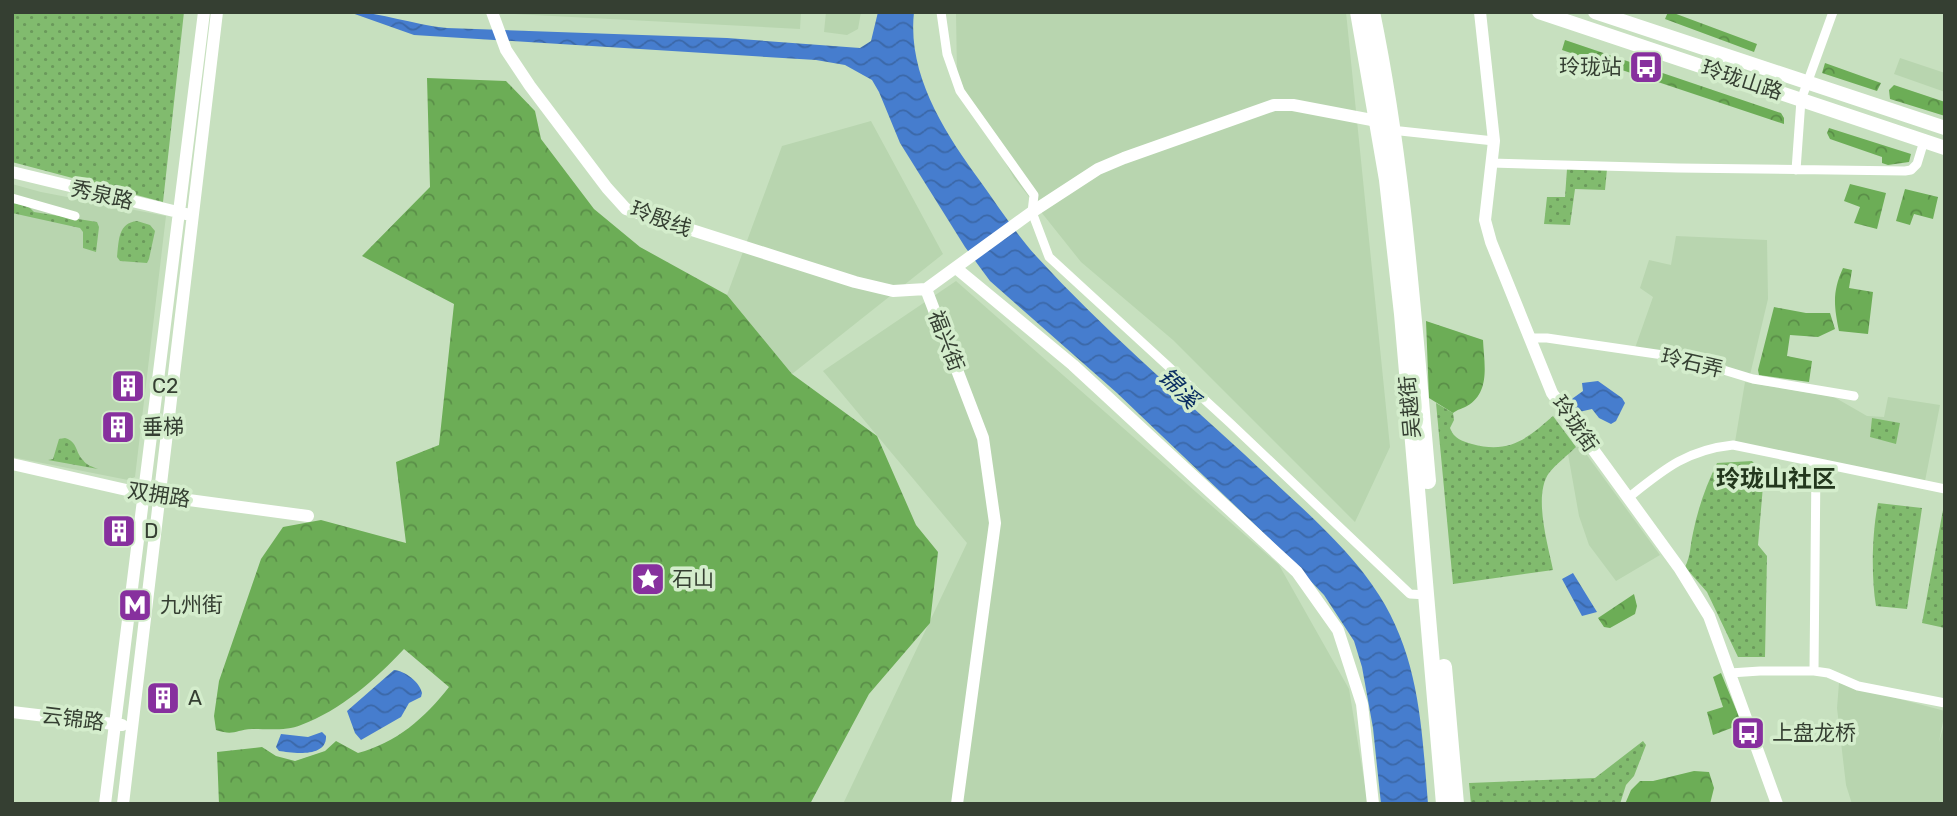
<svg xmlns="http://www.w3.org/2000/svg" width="1957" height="816" font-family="Rubik,'Noto Sans SC',sans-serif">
  <defs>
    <pattern id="grass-dots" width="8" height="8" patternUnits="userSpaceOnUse" patternTransform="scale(1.75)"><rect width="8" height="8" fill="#81bb6e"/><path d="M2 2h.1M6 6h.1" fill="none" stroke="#6a995b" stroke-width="1.8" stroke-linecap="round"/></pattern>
    <pattern id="forest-crowns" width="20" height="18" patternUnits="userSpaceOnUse" patternTransform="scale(1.75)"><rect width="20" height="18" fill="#6cad56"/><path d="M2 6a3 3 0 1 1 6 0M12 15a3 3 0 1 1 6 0" fill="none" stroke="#5a8e48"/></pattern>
    <pattern id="water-waves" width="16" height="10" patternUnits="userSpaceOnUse" patternTransform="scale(1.75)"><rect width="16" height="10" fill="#467dce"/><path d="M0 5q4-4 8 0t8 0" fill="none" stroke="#3b68a8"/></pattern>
  </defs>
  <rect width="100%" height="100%" fill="#c7e0bf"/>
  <!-- built -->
  <path fill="#b8d5af" d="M513,12H801L800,29L514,14Z
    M826,12H861L858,29L847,35L824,32Z
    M956,12H1346L1390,447L1355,522L1173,340L1081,262L1014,178L957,76Z
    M1900,58L1945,73V92L1894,74Z
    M871,121L943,254L792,374L727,295L782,146Z
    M12,184L41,192L166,216L135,477L128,480L12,457Z
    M1676,236L1767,240L1768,299L1750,375L1635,348L1653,297L1640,288L1649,260L1671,265Z
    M956,281L1279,565L1349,689L1368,804H843L967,543L823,371Z
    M1745,382L1834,397L1867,416L1884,417L1888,397L1940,405L1925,481L1735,442Z
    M1576,447H1581L1660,555L1616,581L1589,545L1579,516L1568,454Z
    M1839,683L1945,711L1939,742L1945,721V804H1852L1846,785L1837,708Z"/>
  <!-- grass -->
  <path fill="url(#grass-dots)" d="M12,12H184L163,202L12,162Z
    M1567,169H1607L1605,190L1575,189L1570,225L1544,224L1547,197H1565Z
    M12,203L28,206L34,212L97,222L99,227L96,252L83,248V232L80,228L12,213Z
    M137,221L150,225L155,231L149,259L147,263L120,261L117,257C119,240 118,223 137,221Z
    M1436,403L1453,413L1454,420L1450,428C1454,439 1462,441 1472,444C1509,454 1527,439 1553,416L1576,447C1568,455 1556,464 1549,473C1533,495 1548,545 1553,570L1453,584Z
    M1872,418L1900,423L1896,444L1870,437Z
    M65,438C78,442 75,452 83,460C86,465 93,467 98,469L48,460L53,459L59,439Z
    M1752,461L1764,474L1758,545L1767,556L1765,657H1738L1707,592L1685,567C1691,555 1690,546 1693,533C1698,508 1706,486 1717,463Z
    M1878,503L1922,508L1907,609L1876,606C1871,576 1872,533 1878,503Z
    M1943,510L1945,511V628L1922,623Z
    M1643,741L1646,745L1634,776L1626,785L1620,804H1471L1469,783L1595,778Z"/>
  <!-- forest -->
  <path fill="url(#forest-crowns)" d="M1668,12H1671L1757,44L1754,52L1665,19Z
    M1565,40L1781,113L1784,118V124L1562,50Z
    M1825,63L1881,83L1877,91L1822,73Z
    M427,78L506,81L535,111L541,139L594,209L640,247L727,295L792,374L877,436L916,525L938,552L930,623L869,694L810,804H219L217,752L262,747L276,756L295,761L325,751L336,741L358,753C396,743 425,718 449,687L404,649C375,680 341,710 301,725C287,731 267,729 252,729C235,730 234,736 216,730L214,716L219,681L261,559L283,527L321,520L406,543L396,462L439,445L454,304L362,256L430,187Z
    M1894,85L1945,102V116L1890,99L1889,90Z
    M1829,128L1911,154L1909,162L1888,165L1882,163V157L1830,139L1827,133Z
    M1850,184L1886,193L1877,229L1854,223L1860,207L1844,201Z
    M1905,189L1938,197L1933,219L1914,214L1910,225L1896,221Z
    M1843,268L1852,270L1849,288L1873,292L1868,334L1839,331C1834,306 1832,292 1843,268Z
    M1774,307L1806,313H1830L1835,329L1818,337L1790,335L1787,356L1812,361L1809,382L1759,375L1758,370Z
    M1426,321L1483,340C1484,363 1491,392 1467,406C1462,409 1458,409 1453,413L1429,398Z
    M1634,594L1637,606L1635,614L1610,628L1604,627L1598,618Z
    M1721,673L1742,724L1713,735L1707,712L1723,707L1713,677Z
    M1694,771L1709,772L1714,788L1710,804H1625L1631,790L1640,781H1653Z"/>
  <!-- water -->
  <path fill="url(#water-waves)" d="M349,12C382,12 413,25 447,28L727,38L860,48L871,41L878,12H914C907,75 945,133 980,181C998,206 1016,234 1037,257C1101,327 1174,390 1244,454C1287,495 1348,545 1379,595C1420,659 1422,731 1428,804H1381L1373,728L1362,667L1354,641L1324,595L1272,541L1117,393L990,281L965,247L900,143L879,92L872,80L845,65L816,60L414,35Z
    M1598,381L1622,398L1625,403L1616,421L1611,424L1599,418L1592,409L1579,412L1569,401L1583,391L1582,383Z
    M1573,573L1597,612L1582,616L1562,579Z
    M394,670C405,671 420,682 422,693L421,697L409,703L401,717L361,740L355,733L347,711Z
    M322,732L326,736C327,758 293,753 279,751L276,747L281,734L308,737Z"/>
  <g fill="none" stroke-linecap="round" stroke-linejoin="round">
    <!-- street -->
    <path stroke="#fff" stroke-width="9" d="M941,12L947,54L960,91L1034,195L1032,212L1049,257L1230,423L1410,594L1427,595
      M1391,130L1494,141
      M1491,163L1678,168L1905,171L1911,170L1917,164L1924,141
      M1796,170L1801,100L1833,12
      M12,198L75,216
      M1529,338H1547L1670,356L1694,361L1753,379L1854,396
      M1628,498C1663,470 1686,450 1733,445L1945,489
      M1814,671L1816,463
      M1730,673L1760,671H1814L1828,673L1858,686L1945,703"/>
    <!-- secondary -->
    <path stroke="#fff" stroke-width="12" d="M492,12L506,50L530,86L607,188L626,209L855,282L893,291L926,289
      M1480,12L1494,141L1485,220L1491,242L1552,393L1680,569L1709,616L1777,804
      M12,172L186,214
      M956,268L1073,365L1297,572L1338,630L1362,704L1373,804
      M12,464L144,494L308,516
      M12,712L122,725
      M105,804L204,12
      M123,804L217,12
      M957,804L995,523L983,438L926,289L1032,212L1098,169L1124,158L1274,105H1293L1377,121"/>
    <!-- primary -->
    <path stroke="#fff" stroke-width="14" d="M1539,12L1945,148
      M1595,12L1945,128"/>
    <!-- highway -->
    <path stroke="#fff" stroke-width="16" d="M1358,12L1387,180L1402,314L1444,804
      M1372,12C1404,166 1414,325 1428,481
      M1444,667L1456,804"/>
  </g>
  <!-- icons -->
  <defs>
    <g id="bus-square" transform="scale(1.75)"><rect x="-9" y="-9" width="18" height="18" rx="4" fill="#87309e" stroke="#d4edcc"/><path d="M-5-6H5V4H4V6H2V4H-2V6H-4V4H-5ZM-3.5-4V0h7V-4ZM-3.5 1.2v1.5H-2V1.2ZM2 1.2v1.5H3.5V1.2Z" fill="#fff"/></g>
    <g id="building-square" transform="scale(1.75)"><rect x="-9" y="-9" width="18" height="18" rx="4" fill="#87309e" stroke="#d4edcc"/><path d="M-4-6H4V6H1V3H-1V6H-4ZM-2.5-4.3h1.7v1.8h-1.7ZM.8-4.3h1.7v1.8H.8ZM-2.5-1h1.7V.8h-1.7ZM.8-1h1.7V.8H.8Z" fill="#fff"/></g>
    <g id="sight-square" transform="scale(1.75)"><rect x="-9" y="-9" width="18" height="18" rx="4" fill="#87309e" stroke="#d4edcc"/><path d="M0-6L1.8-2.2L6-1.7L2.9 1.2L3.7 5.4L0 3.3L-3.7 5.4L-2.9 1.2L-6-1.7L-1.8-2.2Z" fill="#fff"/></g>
    <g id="metro-square" transform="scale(1.75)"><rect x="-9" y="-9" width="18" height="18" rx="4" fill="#87309e" stroke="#d4edcc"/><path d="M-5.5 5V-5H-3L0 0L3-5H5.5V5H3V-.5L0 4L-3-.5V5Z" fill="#fff"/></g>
  </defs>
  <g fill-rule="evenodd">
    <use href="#bus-square" x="1646" y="67"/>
    <use href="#building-square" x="128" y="386"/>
    <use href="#building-square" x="118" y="427"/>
    <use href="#building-square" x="119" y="531"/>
    <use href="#sight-square" x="648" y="579"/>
    <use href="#metro-square" x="135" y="605"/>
    <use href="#building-square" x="163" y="698"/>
    <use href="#bus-square" x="1748" y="733"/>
  </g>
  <g text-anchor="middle" stroke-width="7" stroke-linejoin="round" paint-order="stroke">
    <!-- poi labels -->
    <g font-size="21" fill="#353f32" stroke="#d4edcc" text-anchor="start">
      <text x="1622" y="74" text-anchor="end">玲珑站</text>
      <text x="152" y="393">C2</text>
      <text x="142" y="434">垂梯</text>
      <text x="144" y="538">D</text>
      <text x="672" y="586">石山</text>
      <text x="160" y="612">九州街</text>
      <text x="188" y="705">A</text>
      <text x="1772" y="740">上盘龙桥</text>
    </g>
    <!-- street labels -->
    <g font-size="21" fill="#353f32" stroke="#d4edcc">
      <text transform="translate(1742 80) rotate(18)" y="7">玲珑山路</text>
      <text transform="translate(102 195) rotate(13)" y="7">秀泉路</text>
      <text transform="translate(661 219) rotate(20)" y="7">玲殷线</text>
      <text transform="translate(946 341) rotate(69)" y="7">福兴街</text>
      <text transform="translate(1692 363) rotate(13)" y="7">玲石弄</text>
      <text transform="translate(1410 407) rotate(-95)" y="7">吴越街</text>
      <text transform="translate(1575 424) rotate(55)" y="7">玲珑街</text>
      <text transform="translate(159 495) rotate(9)" y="7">双拥路</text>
      <text transform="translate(73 719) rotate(7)" y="7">云锦路</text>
    </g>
    <!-- water labels -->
    <g font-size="23" font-style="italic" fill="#092d61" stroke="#d4edcc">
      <text transform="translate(1179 388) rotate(44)" y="8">锦溪</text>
    </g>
    <!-- quarter labels -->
    <g font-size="24" font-weight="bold" fill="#23371d" stroke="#d4edcc">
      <text x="1776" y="487">玲珑山社区</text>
    </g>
  </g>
  <!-- border -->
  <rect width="1957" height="816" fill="none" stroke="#353f32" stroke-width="28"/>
</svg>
